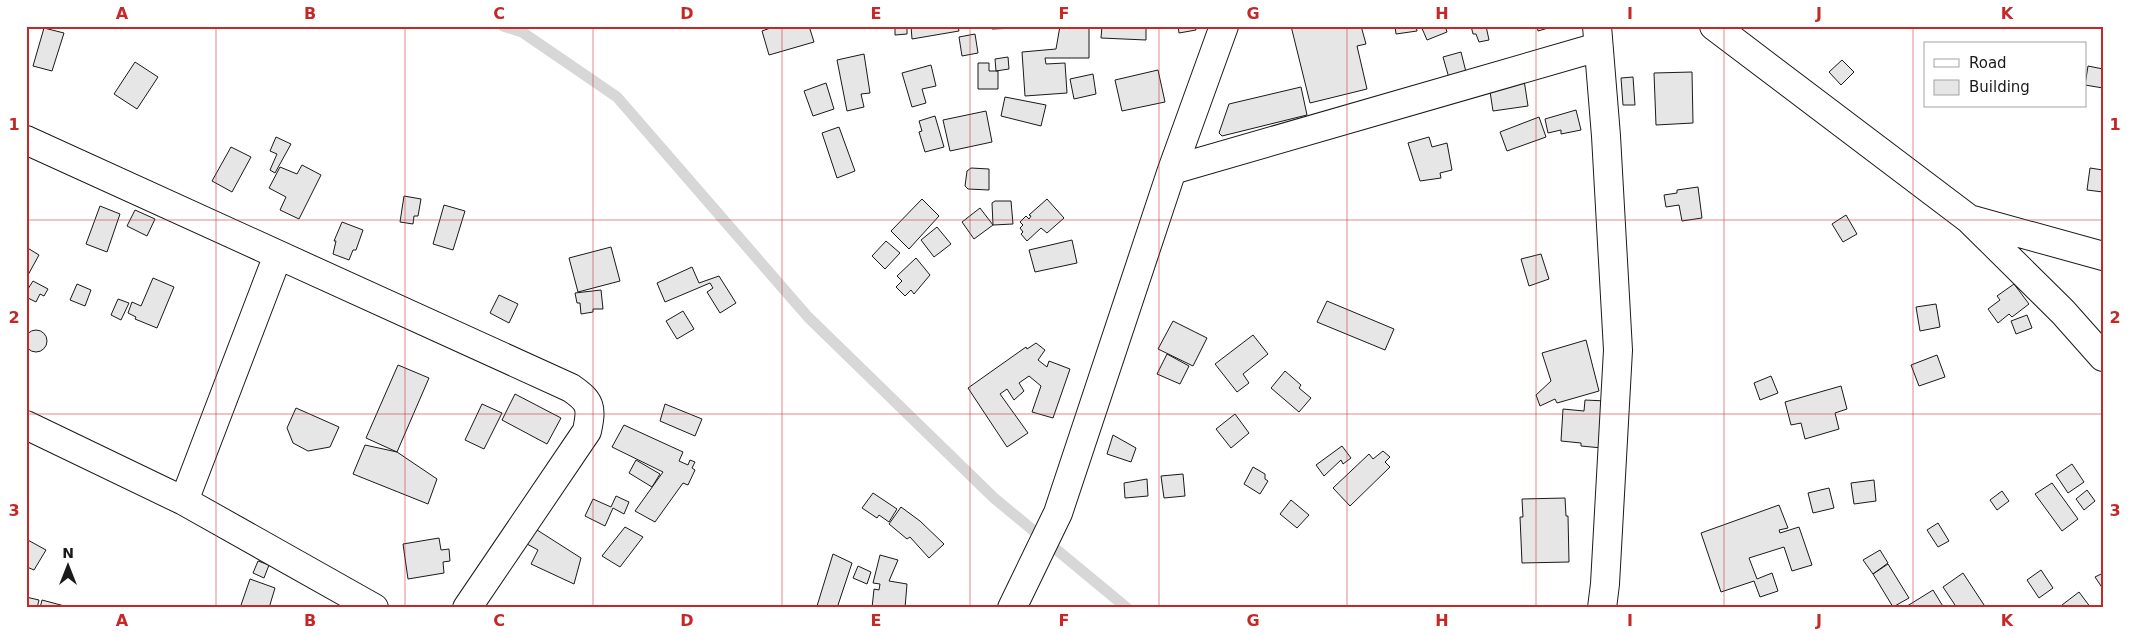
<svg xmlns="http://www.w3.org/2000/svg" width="2129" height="634" font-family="'DejaVu Sans',sans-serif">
  <rect width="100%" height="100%" fill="#fff"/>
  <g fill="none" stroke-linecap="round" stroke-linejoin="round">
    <!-- stream -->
    <path stroke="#d7d7d7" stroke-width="11" d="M503,26L522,32L617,97L808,317L994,498L1127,608"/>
  </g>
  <!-- building -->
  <path fill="#e6e6e6" stroke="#1a1a1a" d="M776,26H809L814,42L769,55L762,31Z
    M895,26H907V34L895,35Z
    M911,26H958L959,31L912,39Z
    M991,26H1018V28L992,29Z
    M1060,26H1089V58H1045L1046,64L1065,63L1067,93L1025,96L1022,52L1056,49Z
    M1102,26H1146V40L1101,38Z
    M1178,26H1195L1196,30L1179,33Z
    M1291,26H1361L1366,44L1357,46L1367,89L1310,103Z
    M1395,26H1416L1417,31L1396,34Z
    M1421,26H1445L1447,32L1427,40Z
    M1471,26H1486L1489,40L1479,42L1476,34H1473Z
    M1537,26H1555L1538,31Z
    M44,28L64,33L52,71L33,66Z
    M975,34L978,53L962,56L959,37Z
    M1461,52L1468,80L1451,85L1443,57Z
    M864,54L870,93L861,94L864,107L847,111L837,60Z
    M1008,57L1009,69L996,71L995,59Z
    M1842,60L1854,72L1841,85L1829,72Z
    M135,62L158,77L137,109L114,94Z
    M978,63H989V71H998V89H978Z
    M931,65L936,86L922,89L926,103L912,107L902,73Z
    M2088,66L2103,69V88L2085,85Z
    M1158,70L1165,102L1122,111L1115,80Z
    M1692,72L1693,123L1656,125L1654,73Z
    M1093,74L1096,94L1074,99L1070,79Z
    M1633,77L1635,105H1623L1621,78Z
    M1524,80L1528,106L1493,111L1489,85Z
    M826,83L834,109L813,116L804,91Z
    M1301,87L1307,115L1222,136L1219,133L1229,104Z
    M1005,97L1046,105L1041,126L1001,116Z
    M1576,110L1581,130L1561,134V130L1548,133L1545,119Z
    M986,111L992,142L950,151L943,120Z
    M935,116L944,147L925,152L919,132L922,131L919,121Z
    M1539,117L1546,137L1507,151L1500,132Z
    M839,127L855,171L837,178L822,133Z
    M276,137L291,144L275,173L270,170L277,154L270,151Z
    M1429,137L1432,147L1447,143L1452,170L1440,173L1441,178L1420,181L1408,143Z
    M231,147L251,157L232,192L212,181Z
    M302,165L321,175L299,219L280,210L286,197L269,188L280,167L297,174Z
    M971,168L989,169V190L968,189L965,186L967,171Z
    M2090,168L2103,170V192L2087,190Z
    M1698,187L1702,218L1682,221L1679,205L1666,207L1664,195L1677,193V190Z
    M404,196L421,199L418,216H414L413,224L400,222Z
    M922,199L939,216L909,249L891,231Z
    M1047,199L1064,218L1047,233L1041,228L1027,241L1021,234L1023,232L1020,228L1023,225L1020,222L1026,216L1029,219L1031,216L1029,215Z
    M995,201H1011L1013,224L993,225L992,203Z
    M444,205L465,211L453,250L433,244Z
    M100,206L120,214L107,252L86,244Z
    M980,208L993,225L974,239L962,222Z
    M135,210L155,219L147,236L127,226Z
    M1846,215L1857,234L1843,242L1832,224Z
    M342,222L363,230L356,250H353L349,260L333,254L336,241H334Z
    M937,227L951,244L934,257L921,240Z
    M1072,240L1077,263L1035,272L1029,250Z
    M886,241L900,253L885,269L872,256Z
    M26,247L39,255L28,275L26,274Z
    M611,247L620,281L578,292L569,258Z
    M1541,254L1549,279L1529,286L1521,259Z
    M916,258L930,275L914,294L911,290L905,296L896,287L902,281L897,276Z
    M692,267L699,283L719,276L736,303L720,313L707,292L713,288L710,283L665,302L657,283Z
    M153,278L174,287L157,328L135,319L136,317L128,313L132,302L141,306Z
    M33,281L48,289L44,296L40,294L36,302L26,297V292Z
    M77,284L91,290L85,306L70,300Z
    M2014,284L2029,304L2012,317L2009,314L1998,323L1988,309L2000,300L1997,296Z
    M601,290L603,309H593V312L581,314L580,303H577L575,293Z
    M499,295L518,304L509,323L490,313Z
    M118,299L129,303L121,320L111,315Z
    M1327,301L1394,329L1385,350L1317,322Z
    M1936,304L1940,327L1920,331L1916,307Z
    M683,311L694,329L677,339L666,321Z
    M2027,315L2032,328L2016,334L2011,321Z
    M1173,321L1207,338L1193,366L1158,349Z
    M25 341a11 11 0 1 1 22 0a11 11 0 1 1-22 0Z
    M1253,335L1268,354L1243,374L1249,383L1237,392L1215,364Z
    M1586,340L1599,391L1557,403L1555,399L1540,406L1536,395L1551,381L1542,353Z
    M1036,343L1045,350L1038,360L1047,367L1049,361L1070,369L1053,418L1032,412L1041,386L1029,376L1019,383L1024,391L1014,400L1007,389L1000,394L1028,433L1007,447L968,388L1026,347L1027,349Z
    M1167,354L1189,366L1180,384L1157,374Z
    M1937,355L1945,377L1919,386L1911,365Z
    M398,365L429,378L397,452L366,438Z
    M1285,371L1301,385L1299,388L1311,398L1299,412L1271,388Z
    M1771,376L1778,393L1760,400L1754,383Z
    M1841,386L1847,409L1835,413L1839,429L1805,439L1801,423L1791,425L1785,402Z
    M515,394L561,418L547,444L502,420Z
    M1585,400L1606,401L1602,448L1581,446V443L1561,441L1563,409L1584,411Z
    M482,404L502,413L484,449L465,440Z
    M665,404L702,419L695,436L660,421Z
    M296,408L339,427L330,447L308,451L293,443L287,428Z
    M1235,414L1249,433L1231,448L1216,429Z
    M624,425L683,452L679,461L688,465L690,460L695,462L692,468L695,470L688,485L683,483L655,522L635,511L663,472L612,447Z
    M1113,435L1136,448L1131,462L1107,454Z
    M365,445L397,452L437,479L428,504L353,474Z
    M1342,446L1351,458L1343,464L1341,460L1324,476L1316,465Z
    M1383,451L1390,457L1385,462L1390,467L1350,506L1333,488L1369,454L1373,459Z
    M636,460L660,474L652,487L629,473Z
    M2072,464L2084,482L2068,493L2056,475Z
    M1253,467L1265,474V479L1268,481L1260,494L1244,484Z
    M1183,474L1185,496L1164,498L1161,476Z
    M1147,479L1148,496L1125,498L1124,483Z
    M1874,480L1876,501L1854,504L1851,483Z
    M2052,483L2078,519L2062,531L2035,494Z
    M1829,488L1834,508L1813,513L1808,493Z
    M2087,490L2095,501L2084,510L2076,499Z
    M2002,491L2009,501L1997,510L1990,500Z
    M873,493L897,509L889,522L879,515L877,518L862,508Z
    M616,496L629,502L624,514L613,508L605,526L585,516L593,499L611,507Z
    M1565,498L1566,516H1568L1569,562L1522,563L1520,517H1523L1522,499Z
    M1291,500L1309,515L1297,528L1280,514Z
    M1779,505L1788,528L1779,530L1780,533L1799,527L1812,565L1792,571L1784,547L1749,558L1757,579L1772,573L1778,591L1760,597L1754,581L1721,592L1701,533Z
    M901,507L920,521L944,544L929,558L910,537L907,539L889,524Z
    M1938,523L1949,541L1938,547L1927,530Z
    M625,527L643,537L620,567L602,556Z
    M534,528L581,558L574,584L531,564L538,550L527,544Z
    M439,538L441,550L449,549L450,561L443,562L444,573L408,579L403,544Z
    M26,539L46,550L34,570L27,567L26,568Z
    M1880,550L1888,563L1873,574L1863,560Z
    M833,554L852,563L837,608H823L817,606Z
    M880,555L898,560L889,581L907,584L905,608H872L874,589L879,590L880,584L873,583Z
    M258,561L269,565L264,578L253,573Z
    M1888,564L1909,598L1893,607L1873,574Z
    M858,566L871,572L867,584L853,578Z
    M2041,570L2053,588L2039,598L2027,580Z
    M1963,573L1986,608H1957L1943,587Z
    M2103,573V589L2095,577Z
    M250,579L275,588L269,608H240Z
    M1933,590L1944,608H1904Z
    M2079,592L2091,608H2064L2062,605Z
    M26,597L39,600L37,608H26Z
    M42,600L72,608H40Z"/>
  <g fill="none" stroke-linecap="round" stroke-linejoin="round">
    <!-- street casing -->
    <g stroke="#1a1a1a" stroke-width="30">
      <path id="street" d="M1597,26L1606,136L1618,350L1605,584L1602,608
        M1714,26L1969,219L2103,256
        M26,140L571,388C591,402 592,407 587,431L467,608
        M1172,170L1598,47
        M1970,220L2063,312L2103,357
        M26,425L184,501L374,608
        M184,501L278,255
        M1012,608L1058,513L1172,170L1224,26"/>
    </g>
    <!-- street -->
    <use href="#street" stroke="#fff" stroke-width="28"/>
  </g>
  <!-- grid -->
  <path fill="none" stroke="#c62828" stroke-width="1" stroke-opacity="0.55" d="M216,26V608M405,26V608M593,26V608M782,26V608M970,26V608M1159,26V608M1347,26V608M1536,26V608M1724,26V608M1913,26V608M26,220H2103M26,414H2103"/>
  <!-- border -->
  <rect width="2129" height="634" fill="none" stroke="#ffffff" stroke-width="55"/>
  <!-- legend -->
  <rect x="1924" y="42" width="162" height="65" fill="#ffffff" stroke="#a3a3a3"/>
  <rect x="1934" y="59" width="25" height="8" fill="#ffffff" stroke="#a3a3a3"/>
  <text x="1969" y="68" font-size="15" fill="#1a1a1a">Road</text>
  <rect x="1934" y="80" width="25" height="15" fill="#e6e6e6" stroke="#a3a3a3"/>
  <text x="1969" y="92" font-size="15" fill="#1a1a1a">Building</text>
  <!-- north arrow -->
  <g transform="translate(68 566)" stroke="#ffffff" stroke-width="4" paint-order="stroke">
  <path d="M0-4L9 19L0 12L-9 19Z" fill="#1a1a1a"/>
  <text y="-8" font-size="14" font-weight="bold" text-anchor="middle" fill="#1a1a1a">N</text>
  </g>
  <rect x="28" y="28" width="2074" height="578" fill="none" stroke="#c62828" stroke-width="2"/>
  <g font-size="16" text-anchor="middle" font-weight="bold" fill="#c62828">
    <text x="122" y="19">A</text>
    <text x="310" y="19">B</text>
    <text x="499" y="19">C</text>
    <text x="687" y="19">D</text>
    <text x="876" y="19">E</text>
    <text x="1064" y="19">F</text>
    <text x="1253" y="19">G</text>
    <text x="1442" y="19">H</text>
    <text x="1630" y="19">I</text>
    <text x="1819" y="19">J</text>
    <text x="2007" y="19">K</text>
    <text x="14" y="130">1</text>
    <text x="2115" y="130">1</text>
    <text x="14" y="323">2</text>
    <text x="2115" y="323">2</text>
    <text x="14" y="516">3</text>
    <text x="2115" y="516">3</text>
    <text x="122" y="626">A</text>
    <text x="310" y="626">B</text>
    <text x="499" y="626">C</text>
    <text x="687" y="626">D</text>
    <text x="876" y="626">E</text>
    <text x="1064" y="626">F</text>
    <text x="1253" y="626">G</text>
    <text x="1442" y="626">H</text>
    <text x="1630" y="626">I</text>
    <text x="1819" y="626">J</text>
    <text x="2007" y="626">K</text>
  </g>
</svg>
